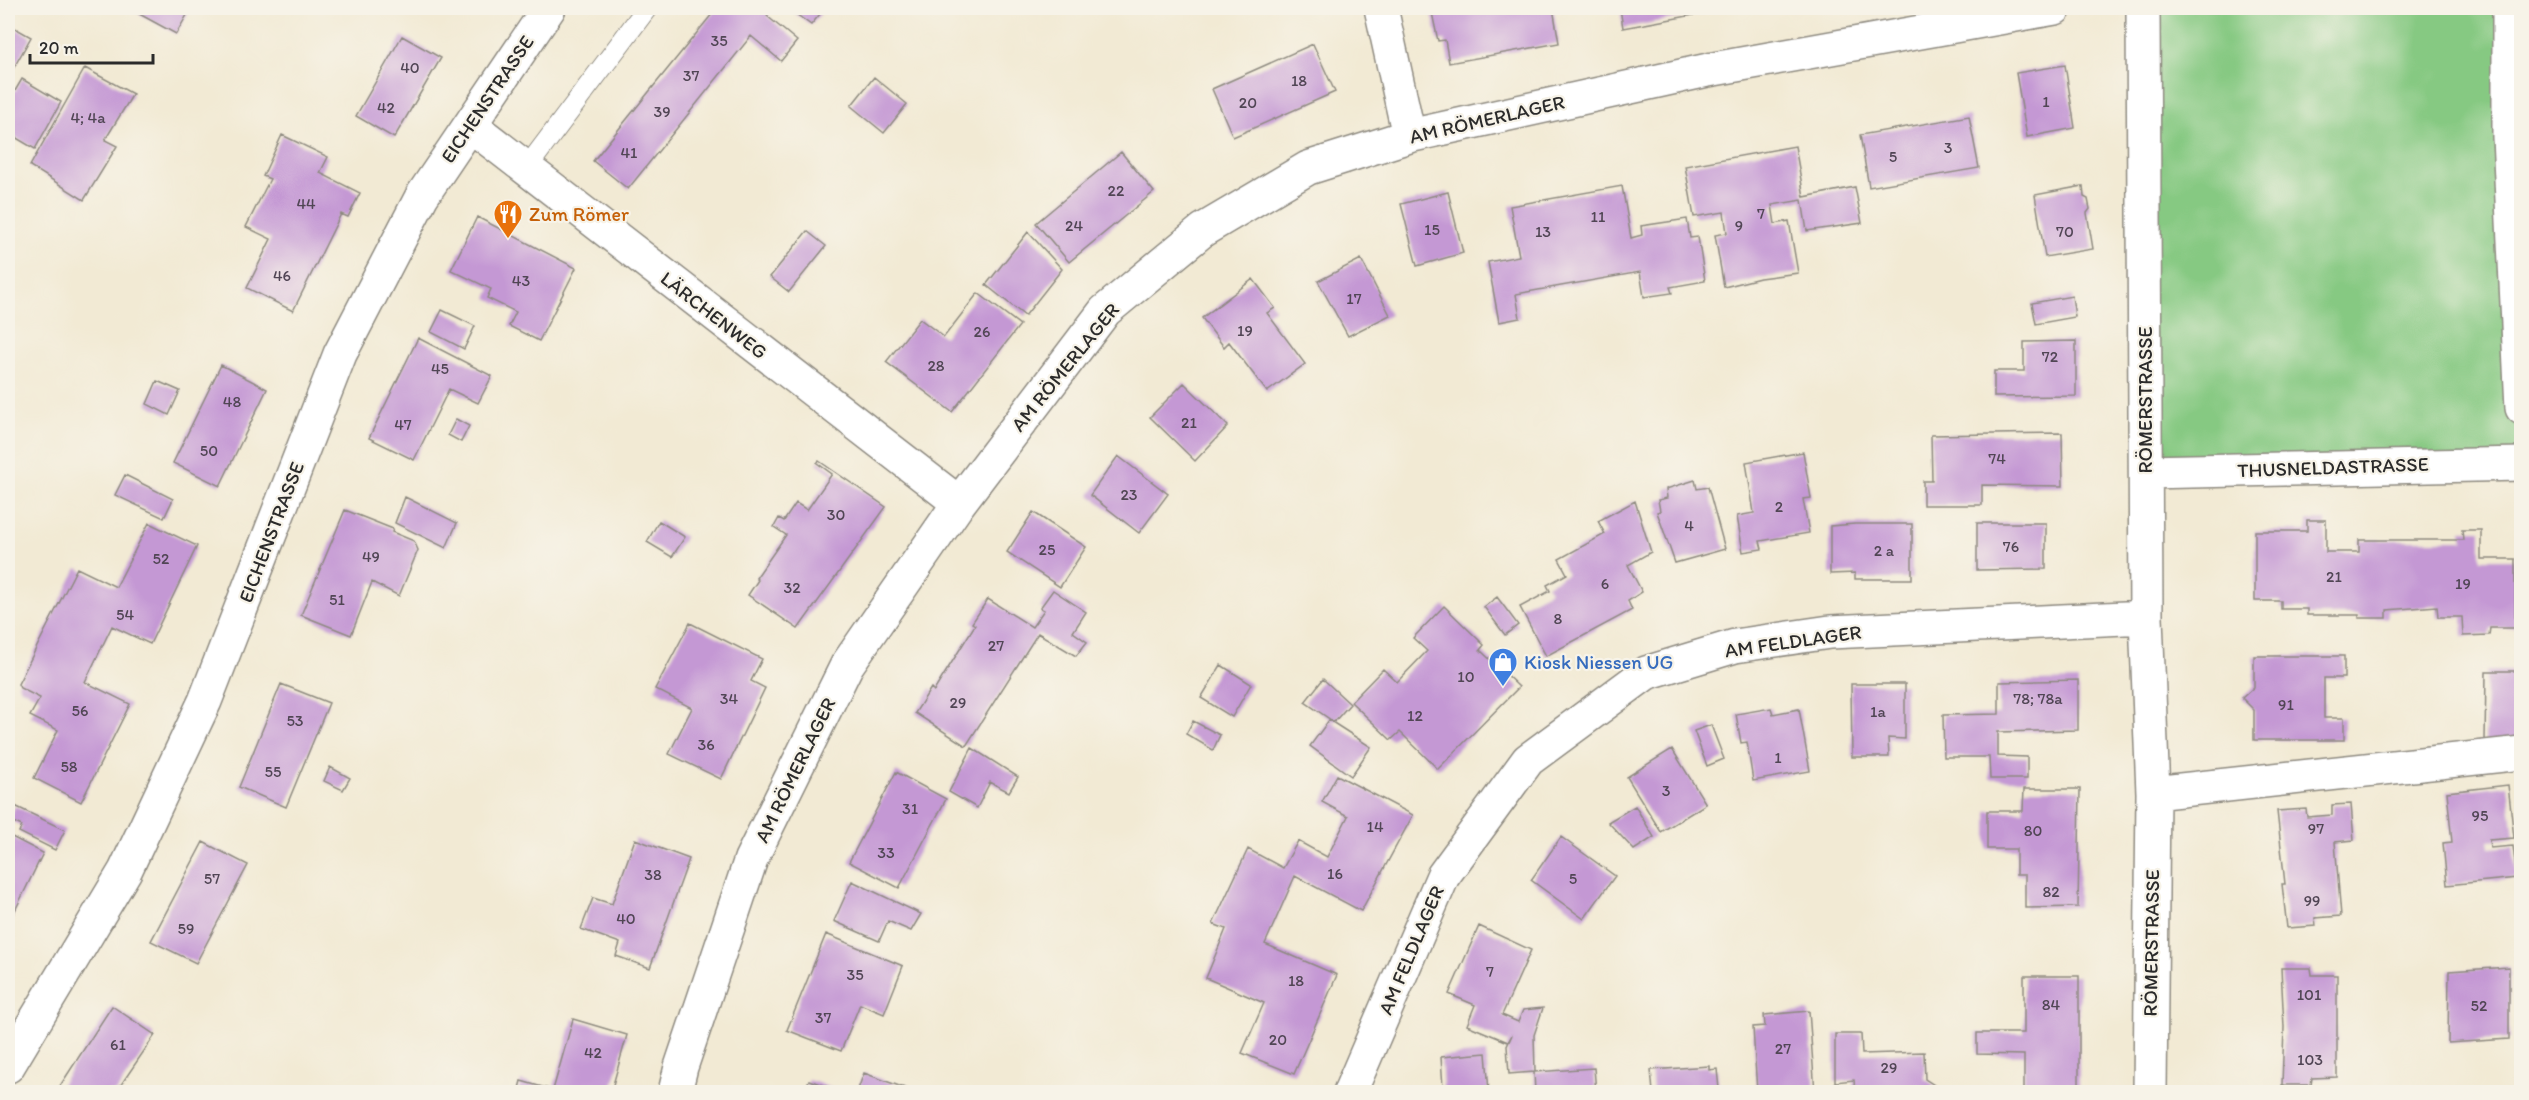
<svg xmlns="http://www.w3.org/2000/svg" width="2529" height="1100" font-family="Itim,sans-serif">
  <rect width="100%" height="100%" fill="#f7f3e8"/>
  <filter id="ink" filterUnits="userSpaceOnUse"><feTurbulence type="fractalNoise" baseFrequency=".0167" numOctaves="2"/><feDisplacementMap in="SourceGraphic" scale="12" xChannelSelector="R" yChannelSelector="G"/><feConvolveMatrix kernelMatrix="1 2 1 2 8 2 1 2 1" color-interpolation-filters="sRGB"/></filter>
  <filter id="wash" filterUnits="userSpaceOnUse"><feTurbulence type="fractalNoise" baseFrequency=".008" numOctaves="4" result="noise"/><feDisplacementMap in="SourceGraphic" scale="24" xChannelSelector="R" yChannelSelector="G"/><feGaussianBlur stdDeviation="1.35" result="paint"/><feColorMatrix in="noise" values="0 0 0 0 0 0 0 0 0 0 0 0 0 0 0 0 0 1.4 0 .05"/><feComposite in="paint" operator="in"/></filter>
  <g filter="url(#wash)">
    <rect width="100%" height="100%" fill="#f2ead4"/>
    <!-- green -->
    <path fill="#86c982" stroke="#587a56" stroke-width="1.5" d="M2143,8H2509L2521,464L2146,472Z"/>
    <g id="blocks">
      <!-- building -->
      <path fill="#c498d4" d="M134,8H191L176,34L132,10Z
        M717,8H774L767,16L797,41L781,61L751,36L628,189L593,161Z
        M788,8H825L811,25Z
        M1431,8H1553L1559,43L1449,63L1445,40L1438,41Z
        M1620,8H1726V9L1623,28Z
        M8,24L31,37L8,78Z
        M402,36L441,58L394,138L356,116Z
        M1313,44L1335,92L1233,137L1212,89Z
        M2065,65L2075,128L2027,137L2016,73Z
        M85,68L133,94L105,140L117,146L84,200L30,166Z
        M874,77L907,104L884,133L851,106Z
        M22,79L61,102L35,149L8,133V87L15,91Z
        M1969,116L1979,168L1869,187L1860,135Z
        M282,135L328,157L320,173L360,193L348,217L341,214L293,311L247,288L271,239L246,227L270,179L263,176Z
        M1795,146L1804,197L1855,187L1862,223L1807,231L1802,200L1772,205L1775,224L1789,221L1798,273L1760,278L1724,287L1715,235L1727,233L1724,212L1694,217L1685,166Z
        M1121,152L1154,192L1069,262L1036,223Z
        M1622,186L1631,238L1642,235L1641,226L1687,219L1690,238L1698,237L1705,281L1670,287L1672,293L1644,297L1640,272L1516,294L1520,318L1499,322L1488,262L1519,256L1510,206Z
        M2083,186L2084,197L2088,199L2090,209L2087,213L2093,249L2045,257L2035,195Z
        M1448,192L1463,253L1417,266L1401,204Z
        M477,217L576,268L539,341L509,326L516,312L487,298L491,289L451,270Z
        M807,231L826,246L789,292L770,277Z
        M1028,232L1062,269L1025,316L986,285Z
        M1361,259L1390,315L1348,336L1318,281Z
        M1253,279L1275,308L1267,313L1305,364L1267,392L1229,342L1224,347L1202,318Z
        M978,293L1020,325L952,412L886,362L920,319L944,337Z
        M2072,296L2075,317L2036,324L2032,303Z
        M442,310L475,326L464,349L431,332Z
        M418,338L492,376L478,403L449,389L414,460L369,438Z
        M2076,341V396L1994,397V371H2024V342Z
        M221,365L267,389L220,486L173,463Z
        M157,381L180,391L169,415L147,404Z
        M1184,383L1228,426L1195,461L1150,417Z
        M456,419L469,426L461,442L448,435Z
        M2062,433L2063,486L1982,485V505H1923V481H1932L1931,435Z
        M1803,452L1811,498L1803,499L1809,533L1760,541L1762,549L1743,552L1737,516L1754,513L1746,462Z
        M1118,456L1168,494L1139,533L1090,495Z
        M819,461L886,507L798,629L748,595L758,580L756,578L786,535L774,527L779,518L784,521L796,503L807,510L832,474L817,463Z
        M125,475L173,499L164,518L115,495Z
        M1695,480L1697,489L1708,487L1725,549L1675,563L1657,512L1660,511L1658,500L1667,498L1666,489Z
        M405,497L457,523L446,548L395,523Z
        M1635,501L1651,552L1628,565L1642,592L1628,601L1632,610L1546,656L1520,607L1550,591L1547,585L1567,574L1559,559L1605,534L1598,521Z
        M345,510L393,529L392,532L414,541L418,550L399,596L372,582L351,635L301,615Z
        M1033,512L1086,547L1060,587L1007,552Z
        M2307,520H2326V552H2359V540H2463L2462,530H2481V559H2515V628H2490L2489,635L2463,636L2462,617H2438L2437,606L2387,610V618H2359V615H2307V609H2281V601H2255V531H2307Z
        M659,521L685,537L672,557L647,542Z
        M149,523L197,546L150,644L112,626L85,682L130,704L81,802L34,778L58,730L30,716L40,698L20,688L18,684L77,568L116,587Z
        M1977,523H2046V569L1977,570Z
        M1855,524H1912V579H1855V573L1830,574V526Z
        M1053,590L1086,612L1073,632L1087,642L1076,656L1038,633L966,746L915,713L931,688L934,691L975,625L972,623L988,599L1032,627L1044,610L1040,608Z
        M1497,597L1518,625L1505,635L1484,607Z
        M1444,606L1484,645L1480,650L1519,687L1438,769L1400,732L1391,740L1351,702L1383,669L1397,682L1427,651L1413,638Z
        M690,623L762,659L751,681L765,688L721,779L669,754L692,708L655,689Z
        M2254,656H2344V678H2324V718H2344V740H2254V710L2242,698L2254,687Z
        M1221,665L1251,684L1232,717L1201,698Z
        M2486,671H2520L2519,742H2485Z
        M1323,679L1350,704L1334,722L1305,702Z
        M2078,680V730L1998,732V756L2027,757V779H1990L1989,757H1944L1943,715L1999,714V682Z
        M281,684L329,703L286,807L239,787Z
        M1851,684H1905V739L1888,738L1889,757H1852Z
        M1771,708L1773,714L1799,709L1810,771L1753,781L1747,742L1741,743L1736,714Z
        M1329,720L1371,747L1351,776L1310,746Z
        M1193,721L1220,735L1213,750L1186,734Z
        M1711,725L1724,759L1707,766L1694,731Z
        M972,748L1018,777L1009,792L990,782L977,808L949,792Z
        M1672,749L1706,804L1661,832L1627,777Z
        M330,767L350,778L343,790L324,781Z
        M896,772L946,799L899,888L849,862Z
        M1337,775L1413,815L1361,911L1295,876L1265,944L1337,975L1294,1074L1242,1053L1264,1003L1206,978L1226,929L1213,924L1248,849L1283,868L1298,841L1327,857L1348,816L1322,802Z
        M2508,785L2514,838L2489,840L2490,848L2513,846L2517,878L2447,885L2443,843L2452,842L2447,792Z
        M2024,789H2080L2078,907L2025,908V875H2016V849H1987V811H2023Z
        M2351,804L2354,840L2335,842L2341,916L2315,918L2316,926L2287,928L2282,884H2285L2277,811L2306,809L2307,817L2332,815V805Z
        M15,806L65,830L55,850L19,832L22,826L9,820Z
        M1635,806L1654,837L1634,850L1608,822Z
        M8,835L43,853L8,925Z
        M1561,837L1615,876L1584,919L1531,880Z
        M635,839L689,859L650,968L616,956L620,943L581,929L593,898L612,904Z
        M203,842L248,865L196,963L151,941Z
        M852,881L921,914L911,931L888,921L879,941L834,921Z
        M1479,926L1531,950L1502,1015L1518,1022L1523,1010L1543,1008L1534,1035L1535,1072L1594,1068L1596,1092H1535L1534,1072L1509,1074L1507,1046L1512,1035L1508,1042L1467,1025L1475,1005L1449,994Z
        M826,934L903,966L884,1014L860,1004L841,1051L787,1030Z
        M2509,967V1039L2448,1043L2449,971Z
        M2281,968H2311L2312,975H2337V1077L2312,1078L2311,1085H2282L2284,1027Z
        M2024,976H2079V1090H2053V1092L2024,1090V1055L1977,1054V1033H2024Z
        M112,1006L155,1035L116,1092H56Z
        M1809,1011L1815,1092H1757L1753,1027L1765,1026L1764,1015Z
        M573,1019L627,1035L611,1092H518L521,1081L553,1090Z
        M1835,1034H1861L1862,1054L1924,1052L1925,1079L1934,1085V1092H1855L1854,1080L1835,1082Z
        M1486,1053L1489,1092H1428L1427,1089L1443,1088L1441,1057Z
        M1709,1066V1070L1717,1069L1719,1089L1733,1088V1092H1653L1651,1070Z
        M864,1073L910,1090L909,1092H857Z
        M809,1080L836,1090L835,1092H804Z"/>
    </g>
  </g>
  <g filter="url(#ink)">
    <use href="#blocks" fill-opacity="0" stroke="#8e8a80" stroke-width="1.5"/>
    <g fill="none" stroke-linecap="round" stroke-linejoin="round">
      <!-- service casing -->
      <g stroke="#8e8a80" stroke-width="22">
        <path id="service" d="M525,170L647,8"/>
      </g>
      <!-- minor casing -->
      <g stroke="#8e8a80" stroke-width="36">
        <path id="minor" d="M1381,8L1409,136
          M2143,8L2146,617L2153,793L2150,1092
          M2509,8V137L2522,408
          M470,125L959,503
          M2146,472L2522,464
          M2153,793L2522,753
          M8,1066L125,871L205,701L340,354L422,196L549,8
          M675,1092L681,1067L751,859L847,665L959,503L1105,311L1203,230L1308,168L1409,136L1708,70L2055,8
          M1350,1092L1443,876L1528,760L1646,673L1735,646L1830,632L2146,617"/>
      </g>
      <!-- service -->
      <use href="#service" stroke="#fff" stroke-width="20"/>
      <!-- minor -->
      <use href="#minor" stroke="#fff" stroke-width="33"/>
    </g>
  </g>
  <!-- icons -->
  <defs>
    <g id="restaurant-pin" transform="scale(1.5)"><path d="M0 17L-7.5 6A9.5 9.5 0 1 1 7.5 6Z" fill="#e8710a" stroke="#f7f3e8"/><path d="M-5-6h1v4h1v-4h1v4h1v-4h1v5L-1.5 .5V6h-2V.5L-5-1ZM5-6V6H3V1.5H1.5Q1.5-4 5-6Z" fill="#fff"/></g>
    <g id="shop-pin" transform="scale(1.5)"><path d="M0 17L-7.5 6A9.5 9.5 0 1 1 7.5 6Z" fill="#3f7fe0" stroke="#f7f3e8"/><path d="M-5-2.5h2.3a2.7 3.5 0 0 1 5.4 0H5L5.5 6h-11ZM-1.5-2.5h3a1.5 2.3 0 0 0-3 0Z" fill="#fff"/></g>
  </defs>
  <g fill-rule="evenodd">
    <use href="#restaurant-pin" x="508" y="214"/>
    <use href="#shop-pin" x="1503" y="662"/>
  </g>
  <g text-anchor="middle" stroke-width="4.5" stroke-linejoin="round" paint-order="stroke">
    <!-- number labels -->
    <g font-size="16" fill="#514655">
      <text x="719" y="46">35</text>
      <text x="410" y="73">40</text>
      <text x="691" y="81">37</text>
      <text x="1299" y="86">18</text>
      <text x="2046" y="107">1</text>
      <text x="1248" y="108">20</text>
      <text x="386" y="113">42</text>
      <text x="662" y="117">39</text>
      <text x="88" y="123">4; 4a</text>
      <text x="1948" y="153">3</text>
      <text x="629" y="158">41</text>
      <text x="1893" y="162">5</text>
      <text x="1116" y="196">22</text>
      <text x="306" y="209">44</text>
      <text x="1761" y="219">7</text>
      <text x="1598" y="222">11</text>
      <text x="1074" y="231">24</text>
      <text x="1739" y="231">9</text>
      <text x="1432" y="235">15</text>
      <text x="1543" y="237">13</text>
      <text x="2065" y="237">70</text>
      <text x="282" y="281">46</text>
      <text x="521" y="286">43</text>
      <text x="1354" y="304">17</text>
      <text x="1245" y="336">19</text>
      <text x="982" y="337">26</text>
      <text x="2050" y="362">72</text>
      <text x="936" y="371">28</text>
      <text x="440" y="374">45</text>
      <text x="232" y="407">48</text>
      <text x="1189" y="428">21</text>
      <text x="403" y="430">47</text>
      <text x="209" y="456">50</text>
      <text x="1997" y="464">74</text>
      <text x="1129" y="500">23</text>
      <text x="1779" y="512">2</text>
      <text x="836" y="520">30</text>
      <text x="1689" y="531">4</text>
      <text x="2011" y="552">76</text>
      <text x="1047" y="555">25</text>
      <text x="1884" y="556">2 a</text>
      <text x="371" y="562">49</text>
      <text x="161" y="564">52</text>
      <text x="2334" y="582">21</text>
      <text x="1605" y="589">6</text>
      <text x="2463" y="589">19</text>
      <text x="792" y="593">32</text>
      <text x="337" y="605">51</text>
      <text x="125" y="620">54</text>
      <text x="1558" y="624">8</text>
      <text x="996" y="651">27</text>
      <text x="1466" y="682">10</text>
      <text x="729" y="704">34</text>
      <text x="2038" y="704">78; 78a</text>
      <text x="958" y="708">29</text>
      <text x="2286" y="710">91</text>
      <text x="80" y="716">56</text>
      <text x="1878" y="717">1a</text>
      <text x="1415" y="721">12</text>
      <text x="295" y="726">53</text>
      <text x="706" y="750">36</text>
      <text x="1778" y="763">1</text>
      <text x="69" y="772">58</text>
      <text x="273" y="777">55</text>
      <text x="1666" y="796">3</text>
      <text x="910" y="814">31</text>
      <text x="2480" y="821">95</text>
      <text x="1375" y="832">14</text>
      <text x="2316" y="834">97</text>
      <text x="2033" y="836">80</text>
      <text x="886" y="858">33</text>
      <text x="1335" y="879">16</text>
      <text x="653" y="880">38</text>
      <text x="212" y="884">57</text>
      <text x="1573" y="884">5</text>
      <text x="2051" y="897">82</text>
      <text x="2312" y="906">99</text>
      <text x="626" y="924">40</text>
      <text x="186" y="934">59</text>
      <text x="1490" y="977">7</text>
      <text x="855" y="980">35</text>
      <text x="1296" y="986">18</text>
      <text x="2309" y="1000">101</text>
      <text x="2051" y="1010">84</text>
      <text x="2479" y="1011">52</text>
      <text x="823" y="1023">37</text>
      <text x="1278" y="1045">20</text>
      <text x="118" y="1050">61</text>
      <text x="1783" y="1054">27</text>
      <text x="593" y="1058">42</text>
      <text x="2310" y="1065">103</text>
      <text x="1889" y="1073">29</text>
    </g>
    <!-- street labels -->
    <g font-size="20" fill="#2b2b2b" stroke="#f7f3e8">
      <text transform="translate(487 99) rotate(-56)" y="7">EICHENSTRASSE</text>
      <text transform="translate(1487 119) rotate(-13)" y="7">AM RÖMERLAGER</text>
      <text transform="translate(714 315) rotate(38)" y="7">LÄRCHENWEG</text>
      <text transform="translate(1065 367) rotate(-51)" y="7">AM RÖMERLAGER</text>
      <text transform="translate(2145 400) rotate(-90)" y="7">RÖMERSTRASSE</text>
      <text transform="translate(2333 467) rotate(-2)" y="7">THUSNELDASTRASSE</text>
      <text transform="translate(271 532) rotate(-69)" y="7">EICHENSTRASSE</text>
      <text transform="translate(1793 641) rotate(-8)" y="7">AM FELDLAGER</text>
      <text transform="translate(795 770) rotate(-64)" y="7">AM RÖMERLAGER</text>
      <text transform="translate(2151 943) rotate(-89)" y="7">RÖMERSTRASSE</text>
      <text transform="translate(1411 950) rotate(-67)" y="7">AM FELDLAGER</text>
    </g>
    <!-- food labels -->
    <g font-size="20" fill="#c56008" stroke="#f7f3e8" text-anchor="start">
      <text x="529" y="221">Zum Römer</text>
    </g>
    <!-- shop labels -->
    <g font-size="20" fill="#366cbe" stroke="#f7f3e8" text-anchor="start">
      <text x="1524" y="669">Kiosk Niessen UG</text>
    </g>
  </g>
  <!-- margin -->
  <rect width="2529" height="1100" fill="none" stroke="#f7f3e8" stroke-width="30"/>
  <!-- scale -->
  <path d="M30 54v9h123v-9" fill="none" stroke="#2b2b2b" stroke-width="3"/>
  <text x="39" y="54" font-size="18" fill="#2b2b2b" stroke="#f7f3e8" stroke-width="4.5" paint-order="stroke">20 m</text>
</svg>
